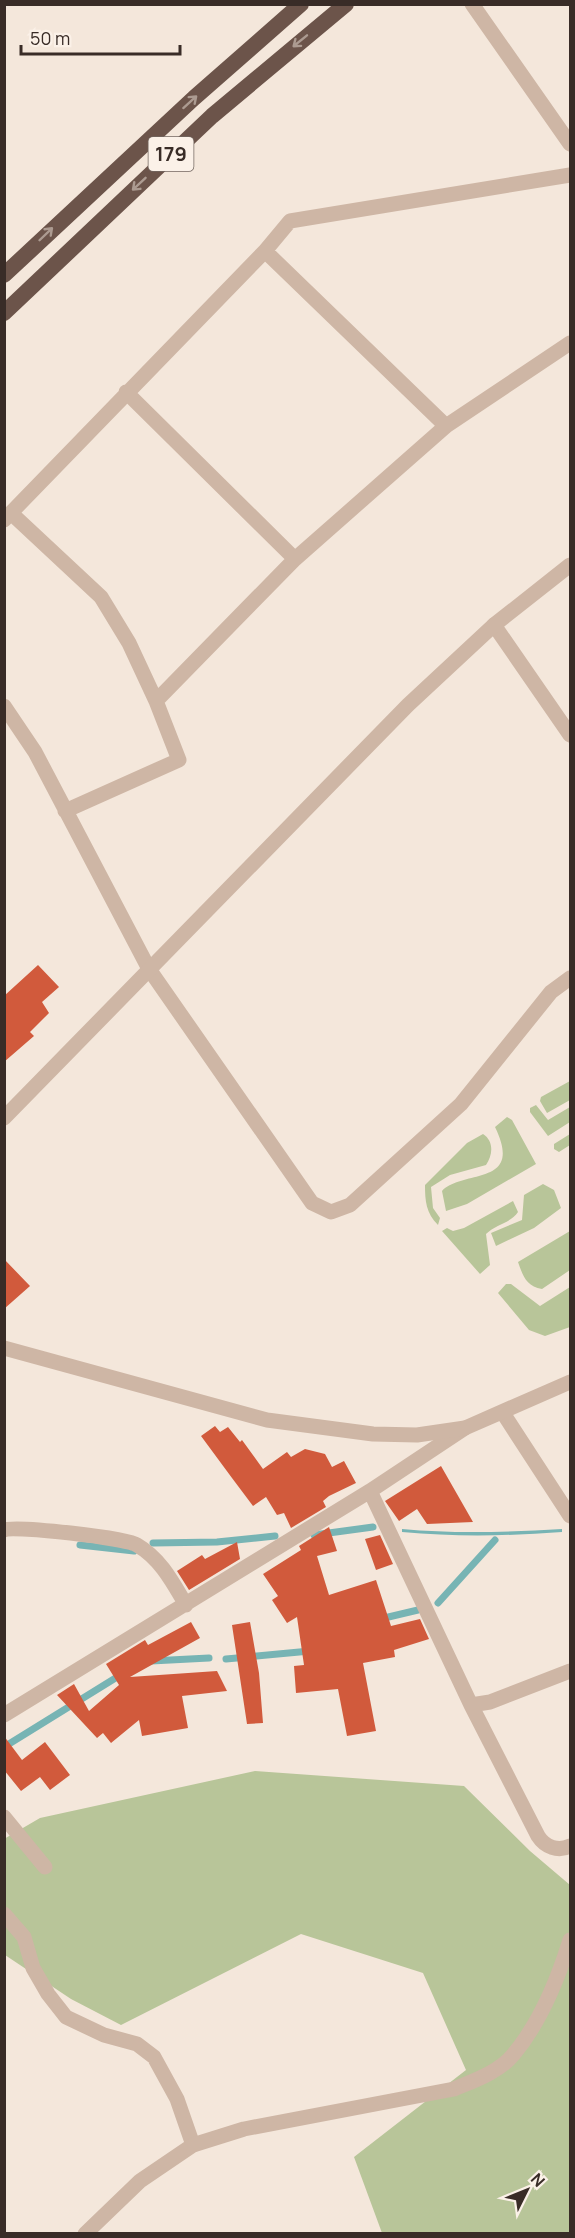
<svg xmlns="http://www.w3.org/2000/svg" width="575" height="2238" font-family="Manrope,sans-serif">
  <rect width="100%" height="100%" fill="#f4e7db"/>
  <!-- green -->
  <path fill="#b8c599" d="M570,1081V1100L547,1113L540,1101L541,1097Z
    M536,1105L548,1120L570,1107V1122L548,1136L530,1112V1108Z
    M507,1117L512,1120L536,1164L467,1204L446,1211L442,1191C464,1169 524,1187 495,1127Z
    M483,1134C494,1141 493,1155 486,1165L450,1175L431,1187L433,1208L440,1218L438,1225C426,1213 425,1201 425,1185L467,1143Z
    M570,1134V1145L559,1152L554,1149V1144Z
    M543,1184L554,1190L561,1208L534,1228L496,1246L491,1233L522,1220L524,1195Z
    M513,1201L518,1212C511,1223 496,1224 486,1234L490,1265L480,1274L442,1231L447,1228L453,1231L464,1228Z
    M570,1231V1270L542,1289C526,1286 523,1276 518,1262Z
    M506,1284H511L540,1306L570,1287V1327L545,1336L529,1330L498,1293Z
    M255,1771L464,1786L530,1851L570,1885V2233H382L354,2157L466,2070L423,1973L301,1934L121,2025L71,1999L5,1955L4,1839L40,1818Z"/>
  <!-- water -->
  <path fill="#77b4b4" d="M402,1529C456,1534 508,1532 562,1529V1532C508,1536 456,1537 402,1532Z"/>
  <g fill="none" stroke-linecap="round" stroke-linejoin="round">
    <!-- stream -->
    <path stroke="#77b4b4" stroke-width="7" d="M314,1535L373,1527
      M153,1543L217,1542L275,1536
      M80,1545L134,1551
      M438,1603L495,1540
      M380,1619L418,1610
      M226,1659L310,1651
      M151,1661L209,1658
      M4,1747L122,1674"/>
  </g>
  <!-- building -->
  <path fill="#d15a3c" d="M38,965L59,987L42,1002L49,1013L30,1032L34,1036L4,1062V996Z
    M4,1259L30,1286L4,1309Z
    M215,1426L220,1432L228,1427L240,1442L242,1440L263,1469L287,1452L291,1457L305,1449L325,1454L332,1467L344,1461L356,1483L329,1496L323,1501L326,1507L291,1528L284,1513L277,1515L266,1497L253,1506L232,1478L201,1436Z
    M441,1466L473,1522L427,1524L417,1509L399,1521L385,1501Z
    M329,1527L337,1551L317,1556L329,1595L376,1580L391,1626L420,1619L429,1639L394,1650L395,1657L363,1663L376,1731L347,1736L338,1689L296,1693L294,1666L304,1665L297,1617L287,1623L272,1600L278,1596L263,1574L301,1550L299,1546Z
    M380,1535L393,1564L376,1570L365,1539Z
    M237,1542L240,1559L189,1590L177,1571L202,1555L205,1559Z
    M191,1622L200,1638L130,1677L217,1671L227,1691L182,1696L188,1728L142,1736L139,1720L111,1743L103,1733L97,1738L57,1695L74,1684L89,1711L119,1685L106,1664L145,1640L148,1645Z
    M250,1622L259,1673L263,1723L247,1724L232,1625Z
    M4,1736L22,1760L45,1742L70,1775L50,1790L40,1777L21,1791L4,1770Z"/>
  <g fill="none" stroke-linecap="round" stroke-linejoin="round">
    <!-- minor -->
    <path stroke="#ceb6a5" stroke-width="15" d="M265,251L446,426
      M126,392L295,559
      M11,513L101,597L129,643L156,701
      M4,520L265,251L290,221L570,175
      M494,625L570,735
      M4,706L35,752L149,969L312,1203L331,1212L350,1205L461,1104L551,992L570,978
      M65,811L179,760L156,701L295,559L446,426L570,343
      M503,1413L570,1516
      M370,1491L471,1705L490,1702L570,1671
      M4,1530C14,1525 127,1538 137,1545C161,1559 173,1583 186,1605
      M471,1705L538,1836C545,1847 558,1852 570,1846
      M4,1715L370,1491L465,1428
      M4,1817L45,1867
      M4,1914L24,1937L33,1968L48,1994L66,2017L104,2035L137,2044L154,2057L177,2099L193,2145"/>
    <!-- tertiary -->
    <path stroke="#ceb6a5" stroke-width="15" d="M472,4L570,144
      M4,1118L408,705L494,625L570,565
      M4,1348L267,1420L373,1434L417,1435L465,1428L570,1382
      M85,2234L140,2181L193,2145L244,2129L454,2089C473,2081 499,2072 513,2055C540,2023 558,1979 570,1940"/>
    <!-- trunk -->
    <path stroke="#6c544a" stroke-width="16" d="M4,275L194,98L301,4
      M4,313L212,116L346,4"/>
  </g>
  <!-- one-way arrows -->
  <defs><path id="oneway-shaft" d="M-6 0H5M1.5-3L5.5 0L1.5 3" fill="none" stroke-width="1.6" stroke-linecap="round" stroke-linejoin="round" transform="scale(1.5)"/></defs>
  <g stroke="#ac9b91">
    <use href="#oneway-shaft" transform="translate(300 41) rotate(141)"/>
    <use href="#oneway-shaft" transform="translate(190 102) rotate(-42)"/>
    <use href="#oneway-shaft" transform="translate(139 184) rotate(137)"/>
    <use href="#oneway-shaft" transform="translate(46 234) rotate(-44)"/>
  </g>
  <g text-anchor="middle" stroke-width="5" stroke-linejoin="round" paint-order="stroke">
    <!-- shield labels -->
    <rect fill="#fbf1e8" stroke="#736761" stroke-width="1.5" x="148.5" y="137" width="45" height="34" rx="4.5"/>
    <g font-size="20" font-weight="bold" fill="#392c27">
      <text x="171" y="161">179</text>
    </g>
  </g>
  <!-- border -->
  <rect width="575" height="2238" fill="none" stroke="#392c27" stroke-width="12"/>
  <!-- north arrow -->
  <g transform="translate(527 2190) rotate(47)" stroke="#fbf1e8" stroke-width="4.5" paint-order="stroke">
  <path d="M0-4.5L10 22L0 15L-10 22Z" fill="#392c27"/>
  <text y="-9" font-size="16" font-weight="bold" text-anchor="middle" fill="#392c27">N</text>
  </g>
  <!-- scale -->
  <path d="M21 45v9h159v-9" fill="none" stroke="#392c27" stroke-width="3"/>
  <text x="30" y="45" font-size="18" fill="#392c27" stroke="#fbf1e8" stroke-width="4.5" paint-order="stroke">50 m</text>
</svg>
